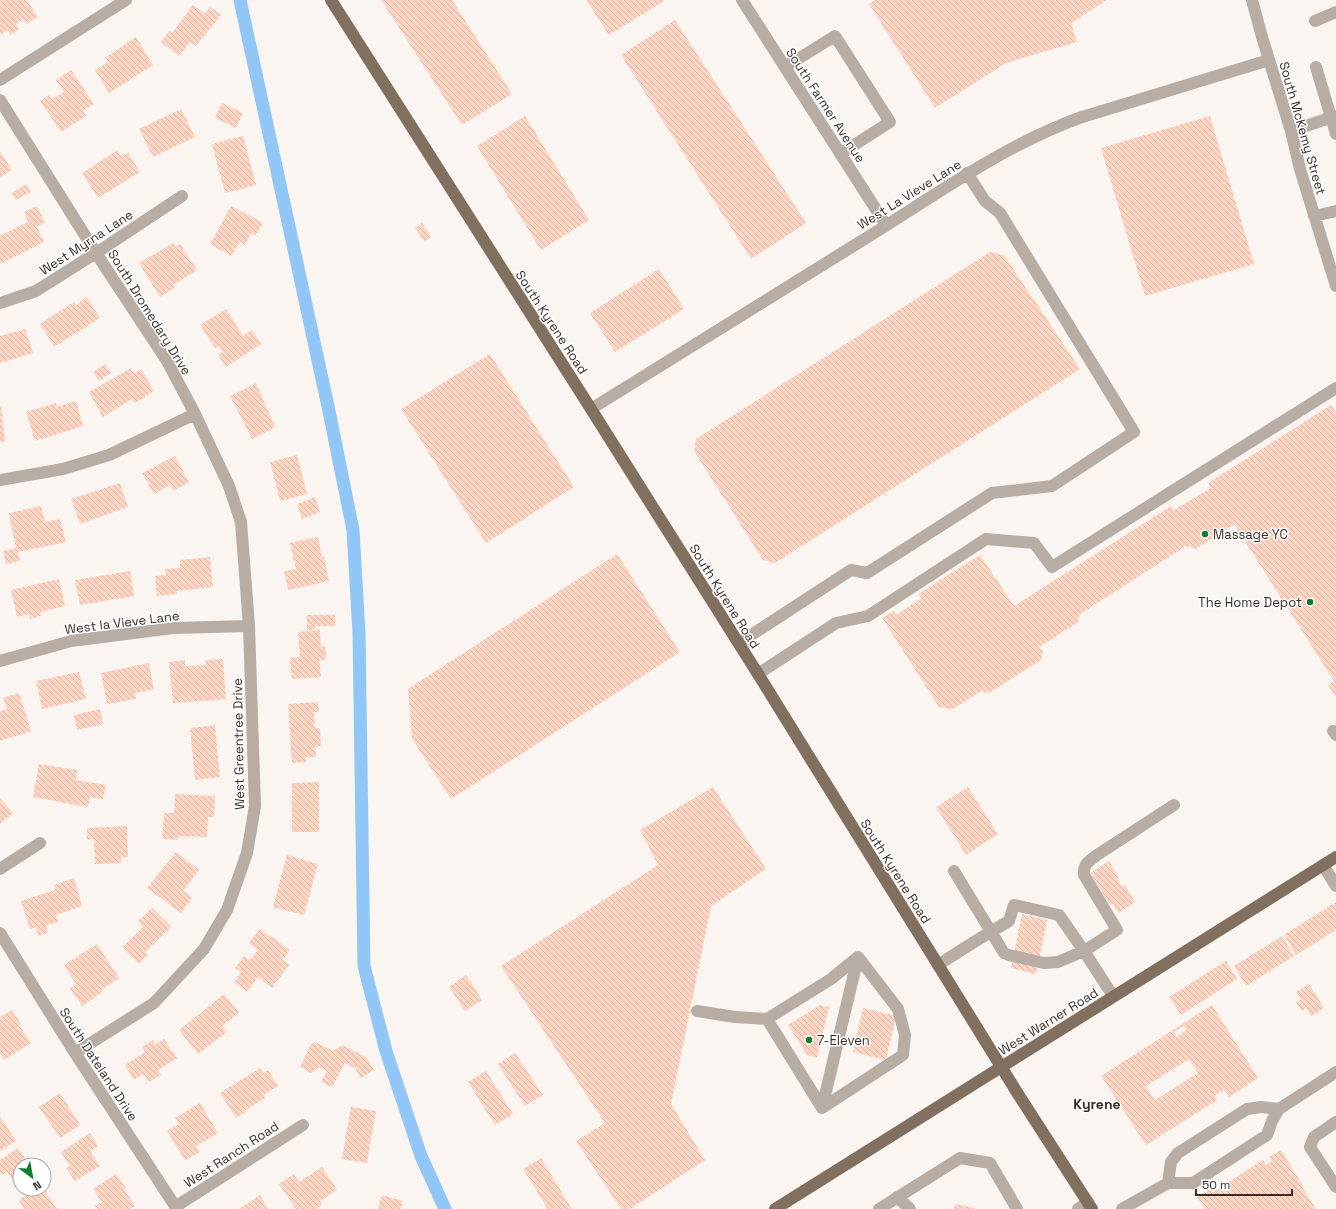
<svg xmlns="http://www.w3.org/2000/svg" width="1336" height="1209" font-family="'Space Grotesk',sans-serif">
  <defs>
    <pattern id="building-back-hatch" width="6" height="6" patternUnits="userSpaceOnUse"><rect width="6" height="6" fill="#fed4c2"/><path d="M-1 5l2 2M0 0l6 6M5-1l2 2" fill="none" stroke="#dab6a7"/></pattern>
  </defs>
  <rect width="100%" height="100%" fill="#fbf5f2"/>
  <g fill="none" stroke-linecap="round" stroke-linejoin="round">
    <!-- canal -->
    <path stroke="#91c7f7" stroke-width="13" d="M240,0L329,411L353,530L359,633L364,966L386,1051L421,1156L445,1209"/>
  </g>
  <!-- building -->
  <path fill="url(#building-back-hatch)" fill-rule="evenodd" d="M2,0H27L38,17L26,24L23,20L16,24L19,29L11,35L7,30L0,35V1Z
    M381,0H452L512,94L462,125Z
    M586,0H663L664,1L609,35Z
    M875,0H1107L1071,23L1077,42L1006,63L935,108L869,4Z
    M193,5L205,14L210,7L221,15L196,46L190,42L179,56L161,42L169,31L172,33Z
    M675,20L806,223L751,259L621,55Z
    M136,37L153,65L109,93L95,70L108,62L105,58Z
    M71,70L94,104L83,111L86,116L61,132L40,101L49,95L52,99L64,92L56,80Z
    M222,103L243,113L236,128L215,118Z
    M181,109L195,137L153,157L139,129Z
    M525,116L589,220L541,250L477,146Z
    M1210,116L1254,264L1145,296L1101,148Z
    M243,136L256,185L225,193L212,144Z
    M118,150L121,156L128,152L140,172L98,198L82,173Z
    M0,151L12,170L0,177Z
    M26,184L31,192L16,200L12,193Z
    M37,206L45,222L37,227L44,242L0,264V236L28,222L24,212Z
    M231,206L263,223L255,236L251,233L245,245L240,242L231,256L210,244Z
    M422,223L431,237L424,241L415,228Z
    M173,243L175,247L180,244L197,270L173,285L174,288L160,297L139,263Z
    M990,252L1004,255L1080,369L775,563L763,560L694,451L696,439Z
    M659,269L684,309L615,352L590,313Z
    M87,297L100,318L54,347L40,324L74,302L76,305Z
    M226,309L243,336L252,330L261,344L226,367L218,355L223,352L219,346L215,348L200,325Z
    M25,329L33,353L0,363V336Z
    M490,354L574,487L486,543L401,409Z
    M105,364L111,373L99,381L93,372Z
    M131,368L134,373L141,369L154,391L135,403L132,399L103,417L89,392Z
    M256,383L275,427L252,439L230,396Z
    M76,401L83,426L35,441L26,412L56,403L57,407Z
    M1331,405L1336,413V697L1328,685L1334,681L1234,524L1196,549L1186,546L1080,614L1077,623L1039,647L1043,652L1041,660L989,693L981,691L953,709L939,707L882,618L894,611L896,615L922,598L918,594L980,555L1014,606L1171,506L1174,510L1211,488L1208,483Z
    M0,406H1L5,441L0,442Z
    M297,455L307,494L280,501L270,462Z
    M175,456L189,482L173,491L170,485L154,494L142,473Z
    M120,483L128,507L80,524L71,499Z
    M315,497L320,512L302,519L297,504Z
    M41,506L45,522L60,519L66,542L18,552L20,561L6,564L3,551L16,548L9,513Z
    M318,537L322,557H324L329,581L288,590L284,571L296,569L290,543Z
    M617,554L680,652L451,799L412,739L408,689Z
    M210,557L213,587L176,591L177,594L157,596L155,576L166,575L165,569L180,568V560Z
    M130,571L134,596L80,605L75,580Z
    M59,579L65,606L40,612L41,616L30,619L29,614L17,617L11,590Z
    M307,615H335V626H315V630H307Z
    M320,630L321,647L325,646L326,660H319L321,677L292,679L290,658L300,657L298,632Z
    M223,659L226,699L173,703L169,662L185,660V666L206,665L205,660Z
    M149,663L154,689L135,693L136,699L107,704L101,673Z
    M79,672L86,699L42,709L36,681Z
    M19,693L31,731L0,741V711L7,709L3,698Z
    M318,702L319,712H314L315,728H320L321,746L315,747L316,757H306V762L292,763L288,704Z
    M100,709L103,724L77,730L74,715Z
    M215,725L220,777L195,780L190,728Z
    M39,764L77,770L76,780L106,785L103,799L90,797L88,807L33,797Z
    M319,782V832H292V783Z
    M713,787L766,869L711,906L671,1104L705,1160L630,1209H621L576,1141L605,1123L501,966L658,865L640,830Z
    M968,787L998,834L966,855L936,807Z
    M175,794L215,796L214,817H208L207,837L178,836V840L162,839L164,813H174Z
    M0,798L13,813L0,824Z
    M127,826L128,857H121V863L95,864L94,839L87,840V828Z
    M176,852L199,870L183,891L192,898L181,913L147,888Z
    M287,855L318,864L304,915L273,907Z
    M1109,861L1119,878L1117,879L1122,887L1125,885L1135,902L1119,913L1113,904L1110,905L1090,873Z
    M74,878L82,906L56,915L58,922L46,925L48,933L38,936L36,927L30,929L21,901L55,890L54,885Z
    M1336,902V930L1296,955L1284,935Z
    M152,908L171,927L145,952L148,955L139,964L122,947L143,927L138,921Z
    M1022,914L1047,920L1036,974L1011,968Z
    M260,929L290,950L283,960L289,965L272,988L258,977L247,992L234,982L241,972L235,968L244,956L250,960L258,950L249,943Z
    M1282,936L1294,956L1246,986L1234,966Z
    M97,944L119,978L101,990L102,992L82,1006L70,988L76,984L64,965Z
    M1226,961L1237,979L1181,1015L1169,997Z
    M466,975L482,1000L465,1011L449,987Z
    M1309,984L1324,1008L1311,1016L1306,1008L1302,1011L1296,1002L1301,999L1296,992Z
    M224,994L239,1013L222,1026L227,1032L198,1054L179,1030Z
    M820,1005L829,1007L817,1058L807,1055L788,1025Z
    M1212,1005L1258,1078L1229,1097L1224,1090L1214,1096L1217,1100L1146,1145L1101,1076ZM1184,1026L1187,1030L1177,1037L1174,1032ZM1189,1059L1198,1073L1155,1100L1146,1086Z
    M863,1008L896,1016L886,1060L853,1052Z
    M12,1010L21,1024L19,1025L31,1043L4,1060L0,1053V1017Z
    M164,1039L177,1058L158,1070L161,1075L149,1082L143,1074L134,1080L125,1065L145,1052L142,1047L153,1040L155,1045Z
    M315,1042L333,1051L342,1045L366,1057L374,1070L361,1078L355,1068L345,1063L332,1087L321,1082L327,1071L319,1067L311,1073L300,1067L311,1044Z
    M515,1053L543,1095L525,1106L498,1064Z
    M260,1068L263,1073L268,1070L278,1086L263,1095L265,1098L246,1110V1112L236,1118L220,1093Z
    M486,1071L513,1114L495,1125L468,1082Z
    M60,1093L80,1125L60,1138L39,1107Z
    M200,1103L218,1133L196,1146L200,1152L185,1160L167,1131L179,1124L175,1118Z
    M351,1107L376,1111L367,1163L342,1159Z
    M0,1116L16,1141L0,1151Z
    M90,1133L98,1146L90,1151L100,1166L75,1181L66,1168L70,1166L61,1152Z
    M18,1148L30,1165H20V1189H25L21,1192L7,1172L2,1175L0,1172V1160Z
    M1281,1150L1303,1186L1302,1187L1316,1209H1205L1197,1197L1208,1190L1213,1192L1220,1188L1223,1192L1227,1190L1224,1185L1263,1160L1266,1165L1272,1161L1269,1157Z
    M541,1158L572,1209H548L523,1169Z
    M322,1167L337,1190L320,1201L322,1205L316,1209H296L279,1184L294,1174L299,1182Z
    M116,1174L126,1188L124,1189L135,1206L130,1209H98L95,1206L102,1202L93,1189Z
    M36,1189H44L57,1209H24L19,1200Z
    M260,1195L268,1209H239Z
    M382,1195L403,1201L401,1209H378Z
    M955,1204L975,1208L974,1209H954Z"/>
  <g fill="none" stroke-linecap="round" stroke-linejoin="round">
    <!-- minor -->
    <path stroke="#b7ada4" stroke-width="12" d="M742,0L886,225
      M1252,0L1262,37L1291,131L1300,169L1336,286
      M1315,21L1336,12
      M785,67L835,36L890,122L840,154
      M1316,67L1336,134
      M0,80L126,0
      M0,100L96,253L167,361L195,414L229,486L241,522L249,626L255,806L247,853L227,910L204,949L154,1003L75,1053
      M1291,131L1336,116
      M1314,216L1336,211
      M0,303L36,291L96,253L182,196
      M591,409C687,350 783,290 879,230C944,189 1006,145 1079,118L1269,60
      M0,480L63,469L109,455L195,414
      M739,643L851,570L867,573L992,493L1052,486L1134,432L1000,213L985,201L967,173
      M0,661L71,641L173,628L249,626
      M758,674L836,623L868,616L986,539L1034,543L1052,567L1336,388
      M1333,731L1336,735
      M1323,865L1336,886
      M0,869L40,843
      M0,933L75,1053L177,1209
      M938,965C961,950 985,935 1009,921L1014,905L1059,915L1084,951L1058,962L1044,963L1009,955L1004,953L954,871
      M1113,996L1084,951L1117,930L1084,875C1083,864 1089,861 1097,855L1174,805
      M697,1011L735,1017L767,1019
      M822,1108L767,1019L831,979L858,957
      M822,1108L903,1055L905,1035L898,1009L858,957
      M822,1108L858,957
      M1336,1122L1314,1137L1310,1147L1336,1187
      M1168,1183L1171,1162L1178,1153L1247,1109L1261,1107L1279,1109
      M897,1197L910,1209
      M175,1207L303,1125
      M879,1209L960,1158L990,1163L1017,1209
      M1078,1209L1088,1202
      M1122,1209L1168,1183H1193L1267,1135L1272,1121L1279,1109L1336,1072"/>
    <!-- major -->
    <path stroke="#816f5f" stroke-width="12" d="M331,0L591,409L758,674L1018,1094L1092,1209
      M775,1209L1336,857"/>
  </g>
  <!-- markers -->
  <g fill="#0f7c31" stroke="#fff" stroke-width="1.5">
    <circle cx="1205" cy="534" r="4"/>
    <circle cx="1310" cy="602" r="4"/>
    <circle cx="809" cy="1040" r="4"/>
  </g>
  <g text-anchor="middle" stroke-width="3" stroke-linejoin="round" paint-order="stroke">
    <!-- street labels -->
    <g font-size="13" fill="#372d26" stroke="#fff">
      <text transform="translate(826 105) rotate(57)" y="5">South Farmer Avenue</text>
      <text transform="translate(1303 128) rotate(74)" y="5">South McKemy Street</text>
      <text transform="translate(909 194) rotate(-32)" y="5">West La Vieve Lane</text>
      <text transform="translate(86 242) rotate(-33)" y="5">West Myrna Lane</text>
      <text transform="translate(150 312) rotate(58)" y="5">South Dromedary Drive</text>
      <text transform="translate(552 322) rotate(57)" y="5">South Kyrene Road</text>
      <text transform="translate(725 596) rotate(58)" y="5">South Kyrene Road</text>
      <text transform="translate(122 622) rotate(-7)" y="5">West la Vieve Lane</text>
      <text transform="translate(238 744) rotate(-91)" y="5">West Greentree Drive</text>
      <text transform="translate(896 871) rotate(58)" y="5">South Kyrene Road</text>
      <text transform="translate(1048 1021) rotate(-32)" y="5">West Warner Road</text>
      <text transform="translate(99 1064) rotate(57)" y="5">South Dateland Drive</text>
      <text transform="translate(231 1154) rotate(-33)" y="5">West Ranch Road</text>
    </g>
    <!-- poi labels -->
    <g font-size="13" fill="#372d26" stroke="#fff" text-anchor="start">
      <text x="1213" y="539">Massage YC</text>
      <text x="1302" y="607" text-anchor="end">The Home Depot</text>
      <text x="817" y="1045">7-Eleven</text>
    </g>
    <!-- neighbourhood labels -->
    <g font-size="14" font-weight="bold" fill="#372d26" stroke="#fff">
      <text x="1097" y="1109">Kyrene</text>
    </g>
  </g>
  <!-- north arrow -->
  <g transform="translate(32 1177) rotate(148)"><circle r="19" fill="#ffffff" stroke="#afaba8"/>
  <path d="M0-3L7 15L0 10L-7 15Z" fill="#0f7c31"/>
  <text y="-6" font-size="11" font-weight="bold" text-anchor="middle" fill="#372d26">N</text>
  </g>
  <!-- scale -->
  <path d="M1196 1189v6h96v-6" fill="none" stroke="#372d26" stroke-width="2"/>
  <text x="1202" y="1189" font-size="12" fill="#372d26" stroke="#ffffff" stroke-width="3" paint-order="stroke">50 m</text>
</svg>
